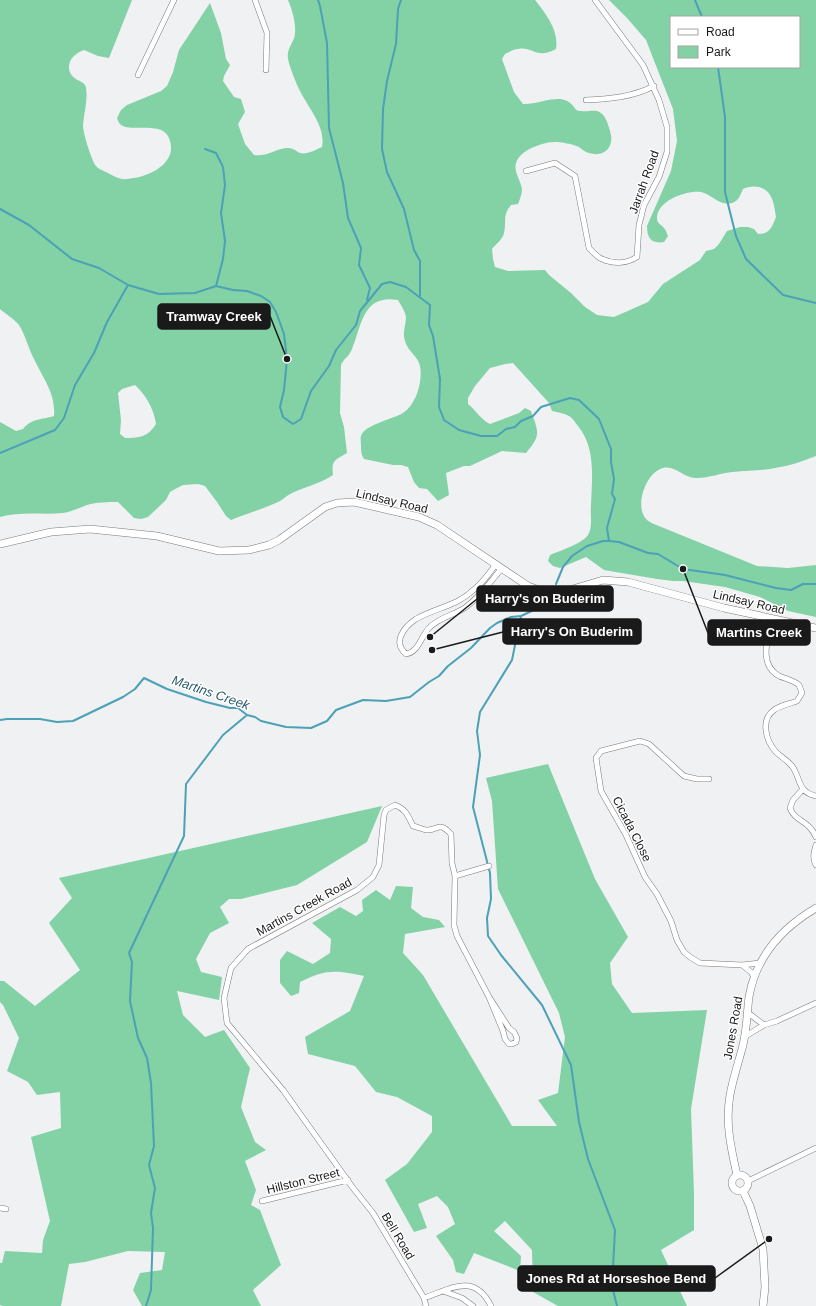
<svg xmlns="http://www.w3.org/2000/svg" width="816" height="1306" font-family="Helvetica,sans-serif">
  <rect width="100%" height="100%" fill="#eff1f3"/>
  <!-- green -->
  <path fill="#82d2a6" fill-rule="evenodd" d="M0,0H132L109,58L98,56L84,50C81,51 77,53 74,56C67,62 67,74 76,79C80,82 85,82 86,88C88,101 84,112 83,125C83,134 90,154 94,163C97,169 102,170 108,173C112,175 117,178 122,179C125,180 130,178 134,178C154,175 180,160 168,136C159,121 129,133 120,124C118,122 118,120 117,118L121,110L127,105L161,91L167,86L173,72L179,50L210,3L221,33L226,59L230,65L224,76L223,81L234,97L241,99L245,112L238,124L245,144L254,155C268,157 276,148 288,148C293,148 296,151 300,153C307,155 315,150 322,147C326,127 309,109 300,91C296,83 290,68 288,59C286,48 295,42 295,33C296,23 292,9 288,0H535C546,14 559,30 556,49C536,60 533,46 518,49C514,49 509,52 505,54L502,59L514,92L523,104C542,105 564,89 576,110C586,113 590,110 597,111C605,113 608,124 610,131C615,146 605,158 589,153C585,152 582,149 579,147C573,144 561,142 555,142C544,142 528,148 521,155C509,167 520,177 522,189C522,194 520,199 518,204L511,205C502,216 507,221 504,233C503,239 496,244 492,249L493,259L495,267L508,271L545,270L549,275L571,293L585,307L597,315L614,317L648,302L663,284L700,260L706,251L714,249L719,244L727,231L740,227H748L754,229L758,234C770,234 772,227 776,217C775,211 774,201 770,195C764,185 751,185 743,189C740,195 739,201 732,203C721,207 711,194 701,192C686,190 657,201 657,218C657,224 661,224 664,228C666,230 667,234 668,236L664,242C651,244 647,238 647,226L671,171L677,141L673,109L646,40L627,18L609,0H816V456C803,461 789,466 775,468C761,471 747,470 733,472C721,473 709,478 697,478C684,479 676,465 663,468C647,472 637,500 643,514C645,519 649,522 654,524L757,566L788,568L816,565V617L788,611L760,597L725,587L683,581H673L657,579L604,570L586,557L560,568L553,566L548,561L550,555C559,551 582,544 588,535C593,527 590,515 591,505C592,478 596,448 578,426C575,422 572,417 567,415C563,413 557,412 552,411L549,403L513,363L505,364L490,368L475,386L468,398V404C476,410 480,419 490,424L519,413L525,408L531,411C538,431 542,435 526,453L502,451L470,466H464L446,473L449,495L438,501L427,489L419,488L414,482L408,467L401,465H393L364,459C361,454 361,451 361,445C361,442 360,438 361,436C364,425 393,419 403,413C416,405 423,381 420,366C418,356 408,352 405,341C402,333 406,325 406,317C405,311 401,305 398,300C367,295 363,317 355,341C353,345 352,350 350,353C347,358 344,358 341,365L340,413L344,427L347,453C335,460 331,460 333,475C320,484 304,487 290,494C286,496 284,499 280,501C264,509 247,513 231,520L226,516L217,502L205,486L198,484L183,485L177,488L170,492L166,500L148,517L141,519L134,518L118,502C107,502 97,502 87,505C79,508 71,512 63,513C42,515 20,511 0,517V422L16,431L23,429C32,418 41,420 54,416C56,394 43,378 34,359C28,348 26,336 19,325C14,319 6,314 0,309ZM671,17H799V67H671ZM135,385C146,395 154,409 156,424C148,437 139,438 125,438L120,434L121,420L118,393L122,389Z
    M548,764L595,879L628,937L610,963L612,984L632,1013L707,1010L691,1109L694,1194V1230L661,1250L687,1306H558L533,1292L532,1250L505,1221L494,1231L521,1256L520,1271L474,1253L464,1274L456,1272L453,1260L436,1236L455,1224L448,1207L437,1196L418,1204L427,1228L414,1232L385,1180L407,1164L432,1132V1116L397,1097L376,1092L355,1066L308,1054L305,1037L350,1011L364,976C336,970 326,969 300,982L299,993L291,996L280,983V960L287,951L313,964L330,953L331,939L312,923L340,907L356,916L363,911L362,900L376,890L390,900L396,886L413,887L411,908L423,917L439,920L445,927L405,934L403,953L423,975L512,1126H557L538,1100L558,1093L565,1037L559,1013L498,889L492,801L486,778Z
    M382,806L367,842L297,885L241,899H229L220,907L229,923L210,933L196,959L201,972L222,977L219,1000L177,991L183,1015L205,1037L224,1030L250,1068L241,1107L255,1142L266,1150L245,1161L256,1190L251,1205L260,1210L281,1265L253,1290L261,1306H142L133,1290L140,1273L162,1270L165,1252L128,1251L85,1262L69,1264L61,1306H3L0,1305V1263H2L5,1251L42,1253L43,1240L50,1221L31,1137L61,1128L60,1092L37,1095L28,1082L7,1071L19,1038L3,1005L0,1002V981H4L35,1006L80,970L49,923L72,898L59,878Z"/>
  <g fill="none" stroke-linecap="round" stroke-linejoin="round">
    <!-- stream -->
    <path stroke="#4ca1b6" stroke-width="2" d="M318,0L320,6L327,43L329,128L343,183L348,218L361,248L359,265L370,288L367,300
      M401,0L398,9L396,44L387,81L383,109L382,149L387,172L404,209L414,250L420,261V296
      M695,0L702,17
      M718,67L725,117V192L736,236L746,259L783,295L816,303
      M205,149L216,153L223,167L225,185L221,213L225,241L223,259L216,286
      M0,209L29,225L72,259L99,268L128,285L159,294L195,293L216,286L233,290L247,291L261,296L270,302L276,312L284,334L287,359L284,390L280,407L283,417L293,424L301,419L311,391L329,366L336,350L356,325L360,311L382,284L390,282L406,287L430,305L429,325L433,336L440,379L439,407L444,420L459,430L481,436H497L506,429L515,427L521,421L533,416L541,407L570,398L579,400L599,419L611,449V462L614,479L612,494L615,499L607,528L609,541
      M0,453L55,430L64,418L75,385L94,353L107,322L128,285
      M556,584L563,567L572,556L587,546L603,541H609L619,542L648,553L658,554L683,569L725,575L776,588L791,590L803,584H816
      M521,616L512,660L480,712L477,731L480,755L473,807L490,873L491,899L487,918L488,936L501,955L542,1005L571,1065L579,1122L588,1159L615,1230L612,1286L617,1306
      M0,720L7,719H40L57,722L73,721L123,697L135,689L144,678L167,689L206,702L230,708H238L247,715L255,717L261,721L286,727L311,728L327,721L336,710L363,700L386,701L410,697L429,682L439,676L448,666L471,648L490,628L497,623L511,617L521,616L536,609L550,598L553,594
      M146,1306L151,1290L153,1228L151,1213L155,1188L149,1165L154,1146L151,1083L147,1058L138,1038L130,1001L132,962L129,953L184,836L186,784L223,735L247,715"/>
    <!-- street casing -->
    <g stroke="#797a7d" stroke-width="6">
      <path id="street" d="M255,0L267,33L266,70
        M138,75L174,0
        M586,100C610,99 633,97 654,86
        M526,171L555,163L575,176L589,248C593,252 597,257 602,259C613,264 626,264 637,257L639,225L644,205L659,177L667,152V127L659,100L643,65L595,0
        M496,564C489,574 481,585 471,592C467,596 461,599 456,602C443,608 428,612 416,619C404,627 392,642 406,654C419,652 421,636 429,628C439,617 455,615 466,607C481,596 490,582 502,568
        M772,619C768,638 758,664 779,676C786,679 793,680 799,685L802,693L797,701C790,704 781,705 774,710C760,720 766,741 776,752C781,757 787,760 792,766C801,778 797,792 816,796
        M709,779H697L684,776L649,744L640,741L601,751L596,758L601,791L626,835L645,877L657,894L671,921L677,940L684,952L690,957L700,963L742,965L760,963
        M803,789L793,800L790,808C795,822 809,820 816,837
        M816,845C814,852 812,858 816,865
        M455,876L489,866
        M742,965L751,972L754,977
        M747,1012L764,1025
        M744,1037L764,1025L777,1021L816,1003
        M748,1181L816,1148
        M262,1201L348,1180
        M0,1208L6,1209
        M443,1291L462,1298L473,1306
        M424,1298C451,1289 474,1272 491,1306
        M426,1306L424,1298L373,1213L353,1188L283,1090L227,1023L224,998L231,968L248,949L357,890L373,877L379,865L384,815L386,810L395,805C406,809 408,816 413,826C417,827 422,829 426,830C439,831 438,820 451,834L452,863L455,876L454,925L457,936L489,997L509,1028L514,1032L517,1038L516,1042L512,1044H509L505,1039L503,1031L489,997"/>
    </g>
    <!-- secondary casing -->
    <g stroke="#797a7d" stroke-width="8">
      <path id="secondary" d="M0,544L51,532L90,529L157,536L219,551L249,550L269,545L279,540L325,507L337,503L354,502L419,517L437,525L528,586L542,591L557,592L566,591L603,580L628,582L724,608L816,628
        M732 1183a8 8 0 1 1 16 0a8 8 0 1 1-16 0Z
        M737,1175C731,1148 725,1123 730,1095C733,1078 739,1061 743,1045C747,1029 747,1012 749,997C756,956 782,928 816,908
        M743,1191L750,1206L763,1249L765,1287L763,1306"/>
    </g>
    <!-- street -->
    <use href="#street" stroke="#fff" stroke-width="5"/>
    <!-- secondary -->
    <use href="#secondary" stroke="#fff" stroke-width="7"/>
  </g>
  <g text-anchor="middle" stroke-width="3" stroke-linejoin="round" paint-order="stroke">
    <!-- street labels -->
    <g font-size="12" fill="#1a1a1b" stroke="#fff">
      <text transform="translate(644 182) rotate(-70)" y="4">Jarrah Road</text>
      <text transform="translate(392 501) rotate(13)" y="4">Lindsay Road</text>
      <text transform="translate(749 602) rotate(13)" y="4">Lindsay Road</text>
      <text transform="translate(632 829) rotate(63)" y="4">Cicada Close</text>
      <text transform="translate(304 907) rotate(-29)" y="4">Martins Creek Road</text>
      <text transform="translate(733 1028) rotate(-80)" y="4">Jones Road</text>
      <text transform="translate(303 1181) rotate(-14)" y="4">Hillston Street</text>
      <text transform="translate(398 1236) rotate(59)" y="4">Bell Road</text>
    </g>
    <!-- water labels -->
    <g font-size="13" font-style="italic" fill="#2a5d69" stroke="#fff">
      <text transform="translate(211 692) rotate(19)" y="5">Martins Creek</text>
    </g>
  </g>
  <!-- callouts -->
  <path fill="none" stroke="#1a1a1b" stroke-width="1.5" d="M287 359L270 316M430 637L477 599M432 650L503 632M683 569L708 633M769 1239L715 1278"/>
  <g fill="#1a1a1b" stroke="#fff" stroke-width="1.5">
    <circle cx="287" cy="359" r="4"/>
    <circle cx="430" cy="637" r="4"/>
    <circle cx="432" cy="650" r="4"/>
    <circle cx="683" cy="569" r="4"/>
    <circle cx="769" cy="1239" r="4"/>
  </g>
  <g fill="#1a1a1b" stroke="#1a1a1b" stroke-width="1.5">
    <rect x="158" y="304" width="112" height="25" rx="4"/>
    <rect x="477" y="586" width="136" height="25" rx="4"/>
    <rect x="503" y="619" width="138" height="25" rx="4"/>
    <rect x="708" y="620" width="102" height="25" rx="4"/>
    <rect x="518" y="1266" width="197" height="25" rx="4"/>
  </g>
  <g font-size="13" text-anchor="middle" font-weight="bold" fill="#fff">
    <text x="214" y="321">Tramway Creek</text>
    <text x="545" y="603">Harry's on Buderim</text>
    <text x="572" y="636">Harry's On Buderim</text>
    <text x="759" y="637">Martins Creek</text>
    <text x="616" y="1283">Jones Rd at Horseshoe Bend</text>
  </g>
  <!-- legend -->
  <rect x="670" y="16" width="130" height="52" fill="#ffffff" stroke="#a3a3a4"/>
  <rect x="678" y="29" width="20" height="6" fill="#ffffff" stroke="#a3a3a4"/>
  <text x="706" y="36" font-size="12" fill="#1a1a1b">Road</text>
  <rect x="678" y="46" width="20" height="12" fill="#82d2a6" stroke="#a3a3a4"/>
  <text x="706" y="56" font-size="12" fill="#1a1a1b">Park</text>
</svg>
